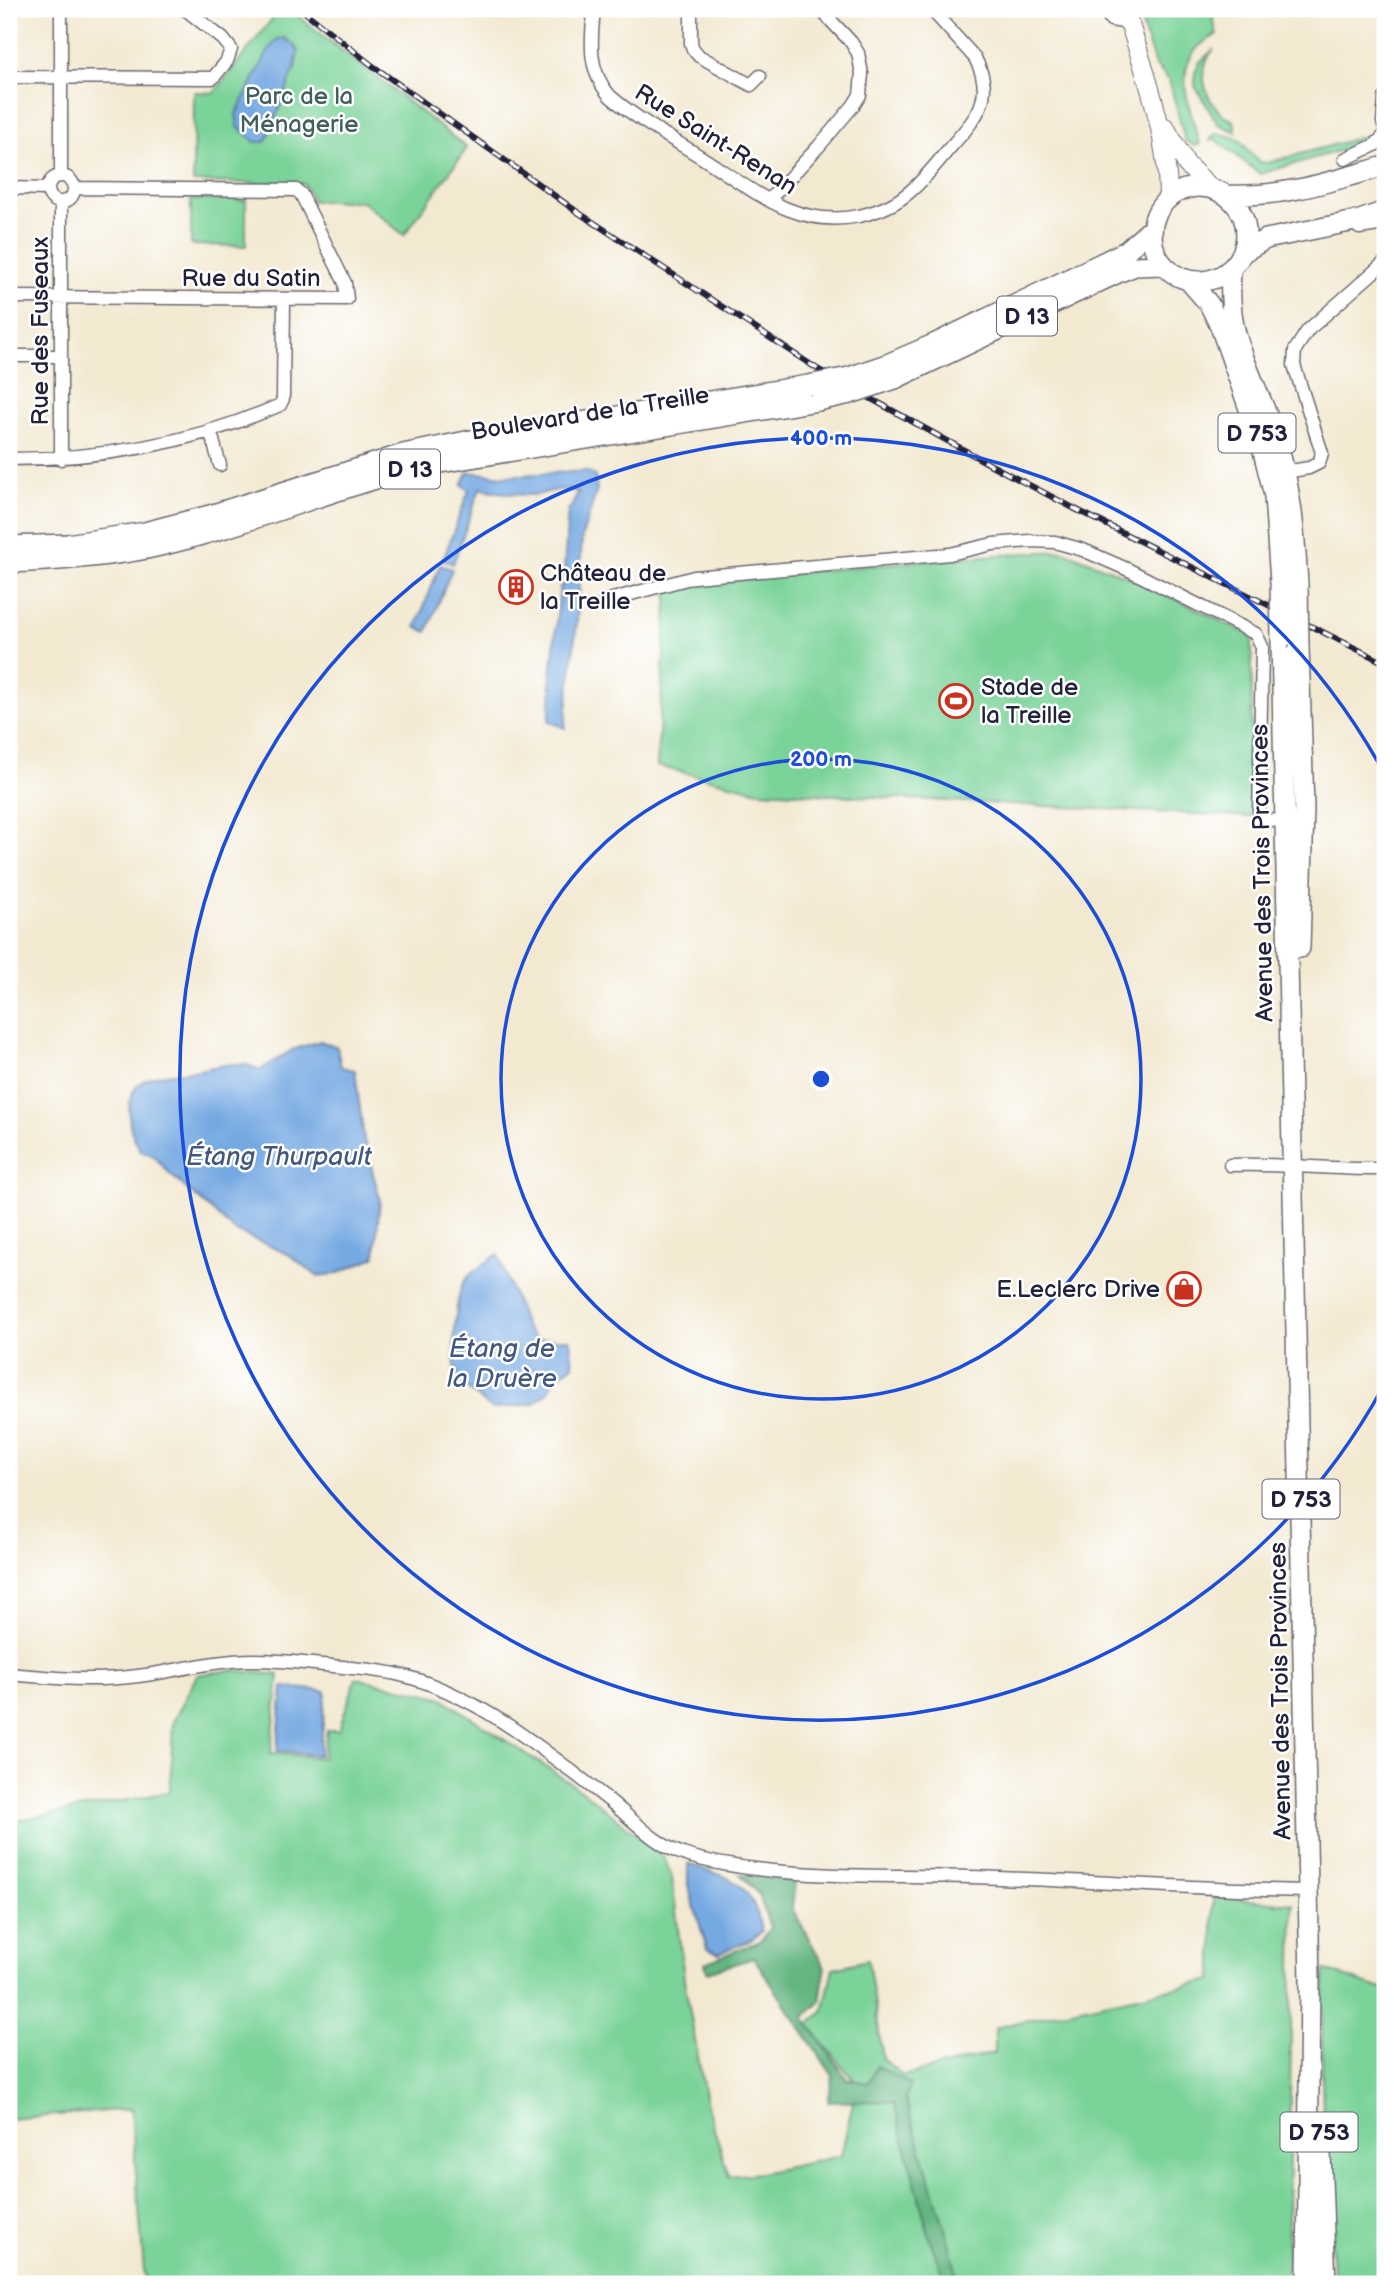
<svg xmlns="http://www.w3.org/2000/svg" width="1394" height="2293" font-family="'Balsamiq Sans',sans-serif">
  <rect width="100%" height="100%" fill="#fff"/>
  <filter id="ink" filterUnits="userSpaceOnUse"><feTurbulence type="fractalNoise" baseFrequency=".0143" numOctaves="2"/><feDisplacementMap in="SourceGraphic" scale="14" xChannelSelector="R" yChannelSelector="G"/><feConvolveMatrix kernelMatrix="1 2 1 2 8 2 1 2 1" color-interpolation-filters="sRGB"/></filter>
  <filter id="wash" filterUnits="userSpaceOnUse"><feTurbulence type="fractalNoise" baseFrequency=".00686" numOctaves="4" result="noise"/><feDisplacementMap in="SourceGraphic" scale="28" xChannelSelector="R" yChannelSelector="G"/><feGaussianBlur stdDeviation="1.57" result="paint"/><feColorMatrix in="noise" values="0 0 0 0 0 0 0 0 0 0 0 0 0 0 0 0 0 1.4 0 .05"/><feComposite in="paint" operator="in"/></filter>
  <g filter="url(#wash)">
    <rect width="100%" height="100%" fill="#f3e9d1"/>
    <!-- green -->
    <path fill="#7ad399" stroke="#4e7a6a" stroke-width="2" d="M280,9H289L467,148L404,235L362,201H313L304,184L193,182L194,92L214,93Z
      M1137,9H1235L1212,16L1217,35C1166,56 1189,105 1200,144L1194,146L1185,140L1169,80L1155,65Z
      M1214,49C1193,72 1207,110 1234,121L1236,132L1218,124L1195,86V72L1199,63Z
      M1218,133L1238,139L1259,162L1267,163L1377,133L1376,140L1260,174L1215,139L1210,141L1212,136Z
      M191,199L246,200V246L191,245Z
      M1063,551L1139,581L1252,636L1251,817L759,791L657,766L668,589C799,571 931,558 1063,551Z
      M231,1670L279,1675L271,1753L323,1758L327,1730H339L356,1678L440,1697L584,1792L664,1857L672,1878L684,1979L707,2107L729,2176L761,2173L841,2156L857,2084L808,2024L823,2012L833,1968L868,1960L883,2059L903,2076L995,2053V2028L1048,2015L1213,1980V1897L1293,1904L1287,2284H145L131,2109L9,2119V1822L170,1792L173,1722L197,1675Z
      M1325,1970L1385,1990V2284H1334C1326,2180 1317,2074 1325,1970Z"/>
    <!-- forest -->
    <path fill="#63b581" stroke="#426c5e" stroke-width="2" d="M740,1874L795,1882L792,1908L825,1968L820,2002L804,2017L847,2079L868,2083L877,2066L911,2085L905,2098L949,2242L959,2284H946L931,2243L894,2103L880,2101L828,2102L833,2076L754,1958L707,1972L705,1963L760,1941L770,1928L759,1895Z"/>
    <!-- water -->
    <path fill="#75a9e2" stroke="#4c668e" stroke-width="2" d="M284,38L293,44L298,51L295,68L268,137L265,142H255L238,127L236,114L269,50L276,40Z
      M587,471L595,476L597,490L582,536L578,611L565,728L549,721L552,687L550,686L560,586H563L568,509L571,508L578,492C559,487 557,490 540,494C527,497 493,492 480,488L453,564L443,560L469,490L462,485L468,472L505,476Z
      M440,565L452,569L427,632L416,627Z
      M320,1041L337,1047L341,1067L355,1070L364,1140L380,1199L375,1257L336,1274L317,1276L288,1254L235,1231L171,1175L153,1155L142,1152C133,1139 129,1128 129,1112C129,1073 161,1075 192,1071C206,1069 225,1063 240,1064C246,1064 254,1068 260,1070L292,1050Z
      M498,1254L526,1328L537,1339H570L573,1365L556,1378L548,1392L533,1404L492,1409C481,1399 462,1388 457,1374C451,1357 455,1297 464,1282C471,1271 488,1262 498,1254Z
      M283,1687L326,1691L320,1755L277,1751Z
      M688,1864C733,1878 752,1882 762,1931C751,1944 733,1945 719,1954L707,1949L688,1885Z"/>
  </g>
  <g filter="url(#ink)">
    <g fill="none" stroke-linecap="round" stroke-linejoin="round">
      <!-- minor casing -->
      <g stroke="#6b6870" stroke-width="15">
        <path id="minor" d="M594,9C591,41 587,70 610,96C640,122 678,142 712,164C759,195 799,228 859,216C876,212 893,206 907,194C925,180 939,160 954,143C979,115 995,95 975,58L931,9
          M691,9V43L693,49L699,56L751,85L760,76
          M1104,9L1111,20L1129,23
          M9,77L213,78L227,61L231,49L223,39L185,9
          M1385,98L1383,122L1385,127
          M1345,159L1375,145L1385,135
          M61,176V9
          M48 189a13 13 0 1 1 26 0a13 13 0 1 1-26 0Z
          M9,188L48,189
          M769,200L819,146L853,106L860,95L862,74L858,53L851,42L820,9
          M1359,228L1385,224
          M9,297L347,299L345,283L301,194L296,190L74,188
          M9,356H61
          M210,430L220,465
          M9,459C102,459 194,443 280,405L283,399L284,299
          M61,459V202
          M1285,472L1309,468L1319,463L1322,453L1294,365L1295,350L1308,330L1385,262
          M605,601L694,577L950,554L993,544L1030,541L1055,542L1083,550L1129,570L1256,634L1262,647L1259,820L1290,821
          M1230,1165C1282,1163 1333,1170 1385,1169
          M9,1674C52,1678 95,1682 138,1676C176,1671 215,1660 253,1660C282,1660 313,1664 342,1667C360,1669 378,1670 396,1674C471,1690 546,1751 606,1798C630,1816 653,1844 683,1854C706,1862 732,1866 756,1869C827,1878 897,1875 968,1877C1081,1880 1195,1889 1309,1891"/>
      </g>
      <!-- secondary casing -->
      <g stroke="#6b6870" stroke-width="20">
        <path id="secondary" d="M1125,9C1144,70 1168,132 1168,198
          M1165,127L1187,165L1210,187"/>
      </g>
      <!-- primary casing -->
      <g stroke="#6b6870" stroke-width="22">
        <path id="primary" d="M1152 234a47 47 0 1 1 94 0a47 47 0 1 1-94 0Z
          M1226,195C1282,198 1332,181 1385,166
          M1242,253L1266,239L1360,220L1385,211
          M1231,269C1230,291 1230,313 1236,334C1246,370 1265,404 1276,440C1292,487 1295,535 1298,584
          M1189,281L1209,304L1220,326L1261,443L1274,496L1280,582
          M887,364L936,343L1126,251L1152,228
          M895,379L1120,272L1135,266L1163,265
          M9,546L67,544L145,532L210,515L403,454L476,439L808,385
          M9,563C55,561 101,558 147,549C240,529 329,489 422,466L818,401
          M1281,639L1310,1981L1307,2284
          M1299,647L1304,808L1300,948
          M1321,2153L1326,2284"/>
      </g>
      <!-- minor -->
      <use href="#minor" stroke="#fff" stroke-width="12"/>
      <!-- secondary -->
      <use href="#secondary" stroke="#fff" stroke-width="18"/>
      <!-- primary -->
      <use href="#primary" stroke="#fff" stroke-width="19"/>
      <!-- rail casing -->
      <g stroke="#22223b" stroke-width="6">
        <path id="rail" d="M301,9L373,66L576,211L819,370L993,466L1079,511L1385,663"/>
      </g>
      <!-- rail -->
      <use href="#rail" stroke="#fff" stroke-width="3.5" stroke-dasharray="10" stroke-linecap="butt"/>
      <!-- primary-bridge casing -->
      <g stroke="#6b6870" stroke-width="22" stroke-linecap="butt">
        <path id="primary-bridge" d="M808,385L849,377L887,364
          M818,401L850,394L895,379
          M1280,582L1281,639
          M1298,584L1299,647"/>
      </g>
      <!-- primary-bridge -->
      <use href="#primary-bridge" stroke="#fff" stroke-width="19"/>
    </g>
  </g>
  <!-- distance rings -->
  <g fill="none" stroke="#1d4ed8" stroke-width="3.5">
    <circle cx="821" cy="1079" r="320"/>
    <path d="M1384 1385A641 641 0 1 1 1384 773"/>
  </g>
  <!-- icons -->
  <defs>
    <g id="building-ring" transform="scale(1.75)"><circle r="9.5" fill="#fff" stroke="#c8321e" stroke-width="1.5"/><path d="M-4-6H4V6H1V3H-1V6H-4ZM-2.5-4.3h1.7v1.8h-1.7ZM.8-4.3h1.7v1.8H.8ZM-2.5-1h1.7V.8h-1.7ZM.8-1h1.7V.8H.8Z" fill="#c8321e"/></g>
    <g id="stadium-ring" transform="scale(1.75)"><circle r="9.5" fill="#fff" stroke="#c8321e" stroke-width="1.5"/><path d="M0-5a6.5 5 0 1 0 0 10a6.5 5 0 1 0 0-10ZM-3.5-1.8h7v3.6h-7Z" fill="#c8321e"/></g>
    <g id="shop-ring" transform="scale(1.75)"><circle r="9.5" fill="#fff" stroke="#c8321e" stroke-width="1.5"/><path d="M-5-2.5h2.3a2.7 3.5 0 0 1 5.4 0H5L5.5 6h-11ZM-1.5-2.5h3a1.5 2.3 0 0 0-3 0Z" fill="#c8321e"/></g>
  </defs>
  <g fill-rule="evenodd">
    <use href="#building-ring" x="516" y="587"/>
    <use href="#stadium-ring" x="956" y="701"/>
    <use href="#shop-ring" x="1184" y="1289"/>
  </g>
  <g text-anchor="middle" stroke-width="5" stroke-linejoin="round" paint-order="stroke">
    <!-- shield labels -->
    <g fill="#fff" stroke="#646476" stroke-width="2">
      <rect x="997" y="296.5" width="60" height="39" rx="5"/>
      <rect x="1218.5" y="413.5" width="77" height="39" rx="5"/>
      <rect x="380" y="449.5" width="60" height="39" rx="5"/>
      <rect x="1262.5" y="1479.5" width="77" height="39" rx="5"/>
      <rect x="1280.5" y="2112.5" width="77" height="39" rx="5"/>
    </g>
    <g font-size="23" font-weight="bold" fill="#22223b">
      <text x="1027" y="324">D 13</text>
      <text x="1257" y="441">D 753</text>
      <text x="410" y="477">D 13</text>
      <text x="1301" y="1507">D 753</text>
      <text x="1319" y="2140">D 753</text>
    </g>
    <!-- park labels -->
    <g font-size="24" fill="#41605c" stroke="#fff">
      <text x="299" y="104">Parc de la<tspan x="299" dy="28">Ménagerie</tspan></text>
    </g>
    <!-- street labels -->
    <g font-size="24" fill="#22223b" stroke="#fff">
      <text transform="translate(716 139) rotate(32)" y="8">Rue Saint-Renan</text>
      <text x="251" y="286">Rue du Satin</text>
      <text transform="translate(40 331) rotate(-90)" y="8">Rue des Fuseaux</text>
      <text transform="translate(590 413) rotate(-9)" y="8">Boulevard de la Treille</text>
      <text transform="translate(1262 873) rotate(-91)" y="8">Avenue des Trois Provinces</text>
      <text transform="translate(1280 1691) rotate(-91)" y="8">Avenue des Trois Provinces</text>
    </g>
    <!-- poi labels -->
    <g font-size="24" fill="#22223b" stroke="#fff" text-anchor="start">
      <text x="540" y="581">Château de<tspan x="540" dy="28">la Treille</tspan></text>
      <text x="981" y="695">Stade de<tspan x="981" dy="28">la Treille</tspan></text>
      <text x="1160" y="1297" text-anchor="end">E.Leclerc Drive</text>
    </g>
    <!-- water labels -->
    <g font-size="26" font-style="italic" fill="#43587e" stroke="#fff">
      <text x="279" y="1165">Étang Thurpault</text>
      <text x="502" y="1357">Étang de<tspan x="502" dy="30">la Druère</tspan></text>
    </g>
  </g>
  <circle cx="821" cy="1079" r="10" fill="#1d4ed8" stroke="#fff" stroke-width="3.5"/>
  <g font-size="21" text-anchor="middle" font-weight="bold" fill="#1d4ed8" stroke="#fff" stroke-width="5" stroke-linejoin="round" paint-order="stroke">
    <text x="821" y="445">400 m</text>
    <text x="821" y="766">200 m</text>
  </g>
  <!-- margin -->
  <rect width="1394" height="2293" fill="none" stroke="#fff" stroke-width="35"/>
</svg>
